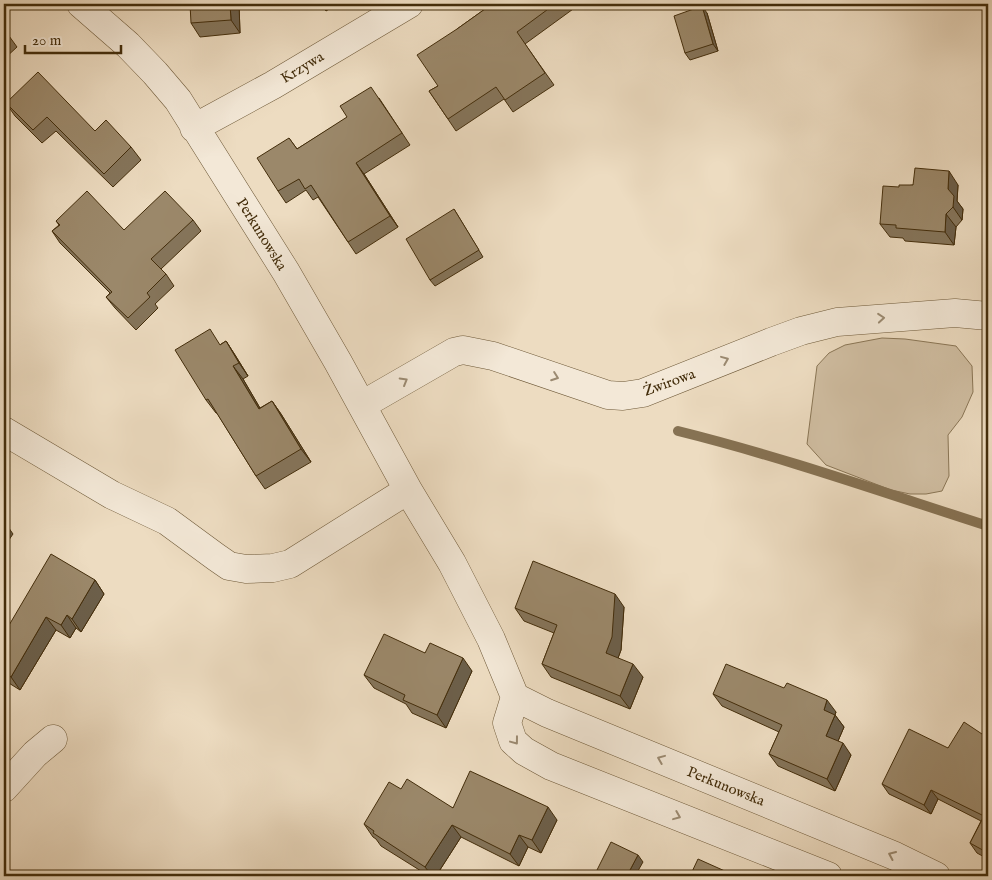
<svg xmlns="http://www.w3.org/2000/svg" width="992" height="880" font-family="'IM FELL English',serif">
  <rect width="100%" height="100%" fill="#eddcc1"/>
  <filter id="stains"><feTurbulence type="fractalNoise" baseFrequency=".004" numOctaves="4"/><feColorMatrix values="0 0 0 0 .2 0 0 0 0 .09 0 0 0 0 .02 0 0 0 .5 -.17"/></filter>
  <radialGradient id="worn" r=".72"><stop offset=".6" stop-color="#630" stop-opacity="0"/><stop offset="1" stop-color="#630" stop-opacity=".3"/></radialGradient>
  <!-- green -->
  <path fill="#d0bea2" stroke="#8a7656" d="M882,338L905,339L956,346L972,366L973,392L962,417L948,435L949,476L942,491L926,494H910L891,490L826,465L807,444L817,366L829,353L845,345Z"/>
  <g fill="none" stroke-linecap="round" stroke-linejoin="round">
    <!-- stream -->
    <path stroke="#867253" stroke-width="10" d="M678,431C783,457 885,493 988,526"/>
    <!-- minor casing -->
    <g stroke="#6e5938" stroke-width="29">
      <path id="minor" d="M81,4L128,45L155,73L178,100L286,272L338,362L408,490L452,563L491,639L515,697L547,713L895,856L936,876
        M194,128L273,85L409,4
        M362,405L454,352L463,350L493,356L608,395L623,396L643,393L771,342L801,331L837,322L955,313L988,316
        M4,431L112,495L167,521L216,557L229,566L246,569L273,568L290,564L408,490
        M515,697L507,723L513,741L524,751L551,766L828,876
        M4,788L35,754L53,739"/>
    </g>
    <!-- minor -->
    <use href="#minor" stroke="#f3e8d7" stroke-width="28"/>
  </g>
  <!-- wall -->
  <path fill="#85755b" stroke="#432d0b" d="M239,4L240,33L200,37L191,23Z
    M321,4H337L326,11Z
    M492,4H580L525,44L554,85L513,112L504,99L456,131L429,91L438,86L457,29Z
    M707,13L718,51L690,60L685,53Z
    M4,29L17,47L4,59Z
    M379,98L410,145L364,174L398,227L356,254L318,197L313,200L306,190L286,203L278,191L289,138L297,149Z
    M6,103L95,131L131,147L141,160L113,187L56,131L42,143L15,116Z
    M4,135L9,143L4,148Z
    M913,185H958L957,201L963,209L962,220L956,227L954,245L905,241L903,238L890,237L880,224L899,187Z
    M454,209L483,257L435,286L430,280Z
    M193,220L201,231L161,269L166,274L174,286L155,304L158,308L136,330L115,308L106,297L110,293L60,243L52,231L59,225L56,221L124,230Z
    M226,341L235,355L248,376L243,379L260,408L272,401L281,414L311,462L265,489L256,476L217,413H216L206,400L221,344Z
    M95,580L104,594L81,632L76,628L70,638L56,630L20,690L4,680V631L5,632Z
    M624,607L621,650L618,658L643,677L630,709L551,677L542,664L554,633L524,621L515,608Z
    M425,653L472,671L446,728L412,713L406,704L374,688L364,675Z
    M713,694L836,712L835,715L844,727L838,741L851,755L835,791L778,766L769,754L779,732L722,706Z
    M988,738V859L977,853L970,843L981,821L938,799L931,814L889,794L882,784L948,748Z
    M401,789L453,808L557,820L541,853L528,847L519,866L461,837L436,876H429L381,846L376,839L373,837L364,824Z"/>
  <!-- shaded-wall -->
  <path fill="#6c5f4a" stroke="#432d0b" d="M230,4H239L240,33L231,20Z
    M702,6L707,13L718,51L713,44Z
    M356,163L364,174L398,227L390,216Z
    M949,171L958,185L957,201L963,209L962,220L953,207L948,189Z
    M946,214L956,227L954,245L945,232Z
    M4,287L8,293L4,300Z
    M226,341L235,355L248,376L239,363Z
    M233,366L243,379L268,422L259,409Z
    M272,401L281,414L311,462L301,449Z
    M4,521L13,534L4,547Z
    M95,580L104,594L81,632L72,619Z
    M615,594L624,607L621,650L615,666L606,653Z
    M67,615L76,628L70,638L61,625Z
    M46,617L56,630L20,690L11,677Z
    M463,658L472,671L446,728L437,715Z
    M633,664L643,677L630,709L620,696Z
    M827,700L836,712L832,722L824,710Z
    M835,715L844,727L835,748L826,736Z
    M843,743L851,755L835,791L827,779Z
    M931,790L938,799L931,814L924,805Z
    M548,807L557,820L541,853L532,840Z
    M452,825L461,837L436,876H432L425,867Z
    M519,835L528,847L519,866L510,854Z
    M638,855L643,862L635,876L630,870Z"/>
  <!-- building -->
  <path fill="#9b886a" stroke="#432d0b" d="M190,4H230L231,20L191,23Z
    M492,4H555L517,32L545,73L505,100L496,87L448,119L429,91L438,86L417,55L457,29Z
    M702,6L713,44L685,53L674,16Z
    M4,29L8,34L4,37Z
    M38,72L95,131L106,120L131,147L104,174L47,117L33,130L6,103Z
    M371,87L402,133L356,163L390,216L348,242L311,185L305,189L299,179L278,191L257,158L289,138L297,149L347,117L340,106Z
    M915,168L949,171L948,189L954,196L953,207L946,214L945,232L896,228V225L880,224L883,186L899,187V185H913Z
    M87,191L124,230L165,191L193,220L151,259L166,274L147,293L150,297L128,318L106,297L112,292L52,231L60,225L56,221Z
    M454,209L479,250L430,280L406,239Z
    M210,329L220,345L226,341L239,363L233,366L259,409L272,401L301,449L256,476L208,399L206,400L175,350Z
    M51,554L95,580L72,619L67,615L61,625L46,617L11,677L4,672V631L5,632Z
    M533,561L615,594L612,637L606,653L633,664L620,696L542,664L557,625L515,608Z
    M384,634L425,653L430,643L463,658L437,715L403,700L405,695L364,675Z
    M726,664L784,688L787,683L827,700L824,710L835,715L826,736L843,743L827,779L769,754L782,725L713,694Z
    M964,722L988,738V853L970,843L984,816L931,790L924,805L882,784L909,729L948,748Z
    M470,771L548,807L532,840L519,835L510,854L452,825L425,867L373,833L374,831L364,824L389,782L401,789L407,779L453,808Z
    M611,842L638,855L630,870L643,876H594Z
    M698,859L736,876H690Z"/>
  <!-- one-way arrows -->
  <defs><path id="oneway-chevron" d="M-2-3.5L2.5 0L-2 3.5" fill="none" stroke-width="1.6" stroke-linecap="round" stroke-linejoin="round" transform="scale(1.25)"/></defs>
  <g stroke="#9b8a71">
    <use href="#oneway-chevron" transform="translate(881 318) rotate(-5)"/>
    <use href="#oneway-chevron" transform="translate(725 360) rotate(-22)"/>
    <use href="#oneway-chevron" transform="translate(555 377) rotate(20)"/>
    <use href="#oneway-chevron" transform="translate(404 381) rotate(-30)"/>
    <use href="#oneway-chevron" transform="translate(515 741) rotate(53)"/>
    <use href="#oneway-chevron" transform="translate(661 759) rotate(-158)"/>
    <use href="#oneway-chevron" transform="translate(677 816) rotate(22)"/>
    <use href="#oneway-chevron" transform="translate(892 855) rotate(-156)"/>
  </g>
  <g text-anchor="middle" stroke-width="5" stroke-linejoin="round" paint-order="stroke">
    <!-- street labels -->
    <g font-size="15" fill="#432d0b" stroke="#f3e8d7">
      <text transform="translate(302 67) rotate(-31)" y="5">Krzywa</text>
      <text transform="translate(262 234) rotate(58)" y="5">Perkunowska</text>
      <text transform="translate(669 382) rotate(-20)" y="5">Żwirowa</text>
      <text transform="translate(726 786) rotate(22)" y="5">Perkunowska</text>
    </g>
  </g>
  <!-- margin -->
  <rect width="992" height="880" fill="none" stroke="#eddcc1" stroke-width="20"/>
  <rect x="5" y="5" width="982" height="870" fill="none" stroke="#432d0b" stroke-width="2.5"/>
  <rect x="10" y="10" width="972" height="860" fill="none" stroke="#432d0b"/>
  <!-- scale -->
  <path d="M25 45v8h96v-8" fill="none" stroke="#432d0b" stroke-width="2.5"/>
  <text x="32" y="45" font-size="15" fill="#432d0b" stroke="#f3e8d7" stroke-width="4" paint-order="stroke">20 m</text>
  <rect width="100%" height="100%" filter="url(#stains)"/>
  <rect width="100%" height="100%" fill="url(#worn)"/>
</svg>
